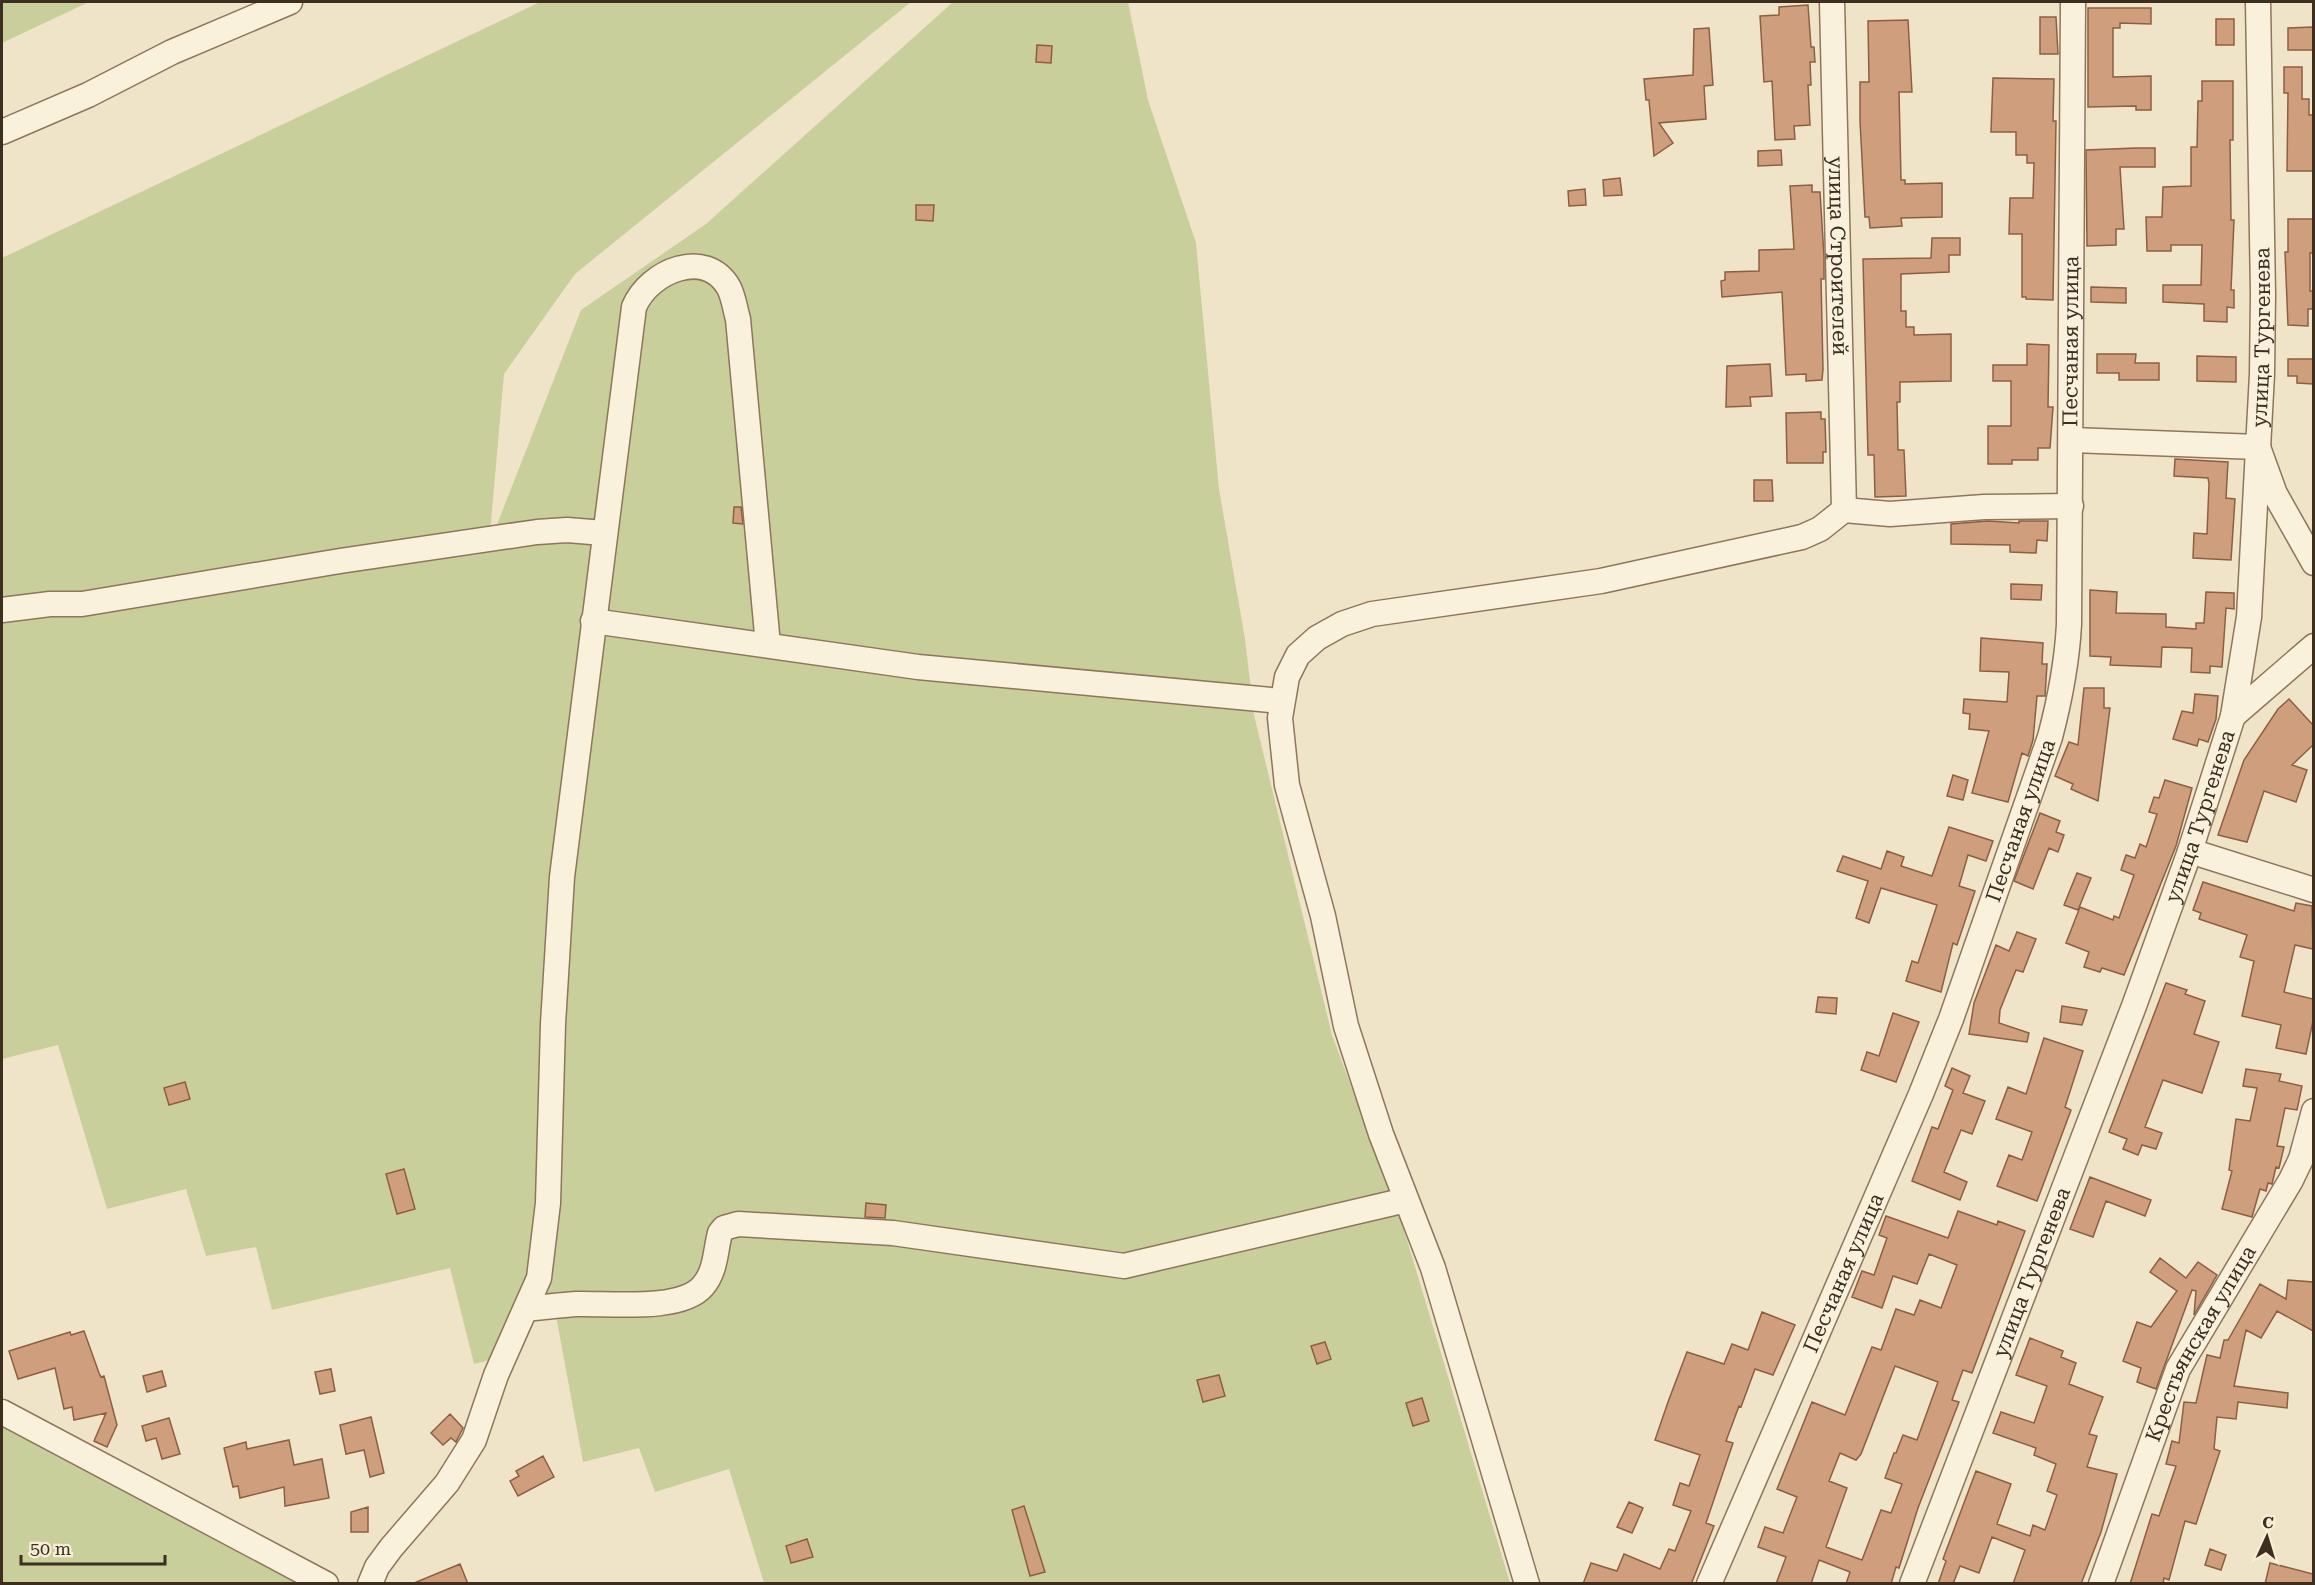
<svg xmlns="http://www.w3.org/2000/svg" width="2315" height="1585" font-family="'Roboto Serif',serif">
  <rect width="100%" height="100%" fill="#f0e4c8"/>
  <!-- green -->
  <path fill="#c9cf9b" d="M2,2H89L2,43Z
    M540,2H911L575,274L504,374L489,545L581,310L706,224L953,2H1128L1148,100L1196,243L1219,489L1245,639L1254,715L1332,1035L1401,1220L1510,1583H764L729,1469L655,1492L639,1448L583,1462L556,1316C527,1316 523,1333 509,1355L474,1364L450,1268L272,1310L256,1247L206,1256L186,1189L107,1209L58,1045L2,1059V617L109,596L2,600V258Z
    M2,1425L299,1583H2Z"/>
  <!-- building -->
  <path fill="#cf9f7d" stroke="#8d5f41" stroke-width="1.5" fill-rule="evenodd" d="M1808,5L1811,47H1814L1815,62H1810L1811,85H1808L1810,125L1794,126L1795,139L1775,140L1772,81L1764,82L1760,16L1779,15V7Z
    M2088,8H2151V24L2120,23V28H2113V77L2151,76V110H2136V106L2088,107Z
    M2040,17H2056L2058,54H2040Z
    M2216,19H2234V45H2216Z
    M1908,20L1912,92H1899L1901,180H1905V184L1942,183V217L1901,218L1902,226L1870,228L1869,217H1865L1860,121V82H1869L1868,21Z
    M2313,27V50H2288V28Z
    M1709,28L1713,85L1704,86L1706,119L1659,123L1673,143L1654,156L1649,100H1646L1644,79L1693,75L1694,29Z
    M1037,45L1052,46L1051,63L1036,62Z
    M2284,67H2302V99H2309V115H2313V171H2287L2288,93H2284Z
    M1993,78L2054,79L2053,121H2056L2053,300L2026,299V297H2022V234H2009L2010,198H2033L2034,163H2027V155H2016V132H1991Z
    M2202,81H2233V140H2230L2231,220H2234L2231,290H2234V308L2227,307V322L2204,321V304L2163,302V285H2201L2202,245H2171V251H2147L2146,217H2162L2163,187L2191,186V147H2197L2198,101H2202Z
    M2136,148H2155V167H2120L2124,229H2116V245L2087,246L2086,150Z
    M1781,150L1782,165L1758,166V151Z
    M1620,178L1622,195L1604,196L1603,180Z
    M1812,185V192H1820L1824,256V279H1821L1823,369L1822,380L1806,381V374L1786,375L1782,292L1722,297L1721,281L1725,280V272L1759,271V250L1794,249L1790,186Z
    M1585,189L1586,205L1569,206L1568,191Z
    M916,205H934L933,221L916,220Z
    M2288,219H2313V253H2310V291H2313V309H2308V326L2288,325L2285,252H2288Z
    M1932,238H1960V255H1949V272L1901,274V311H1906V327H1914V335L1951,334V381L1900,382V402H1897L1898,450H1904L1906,496L1875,497L1874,455H1868L1863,259L1931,258Z
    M2091,287L2126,288V303L2091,302Z
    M2027,344L2049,345L2048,407H2053L2050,448H2038V460H2012V464H1988V426H2011V381H1993V365H2027Z
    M2097,354H2136L2135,363H2159V380H2119V373H2097Z
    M2197,356L2236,357V382L2197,381Z
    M2288,359H2313V384L2297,383V376H2288Z
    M1770,364L1772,396L1750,397L1751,406L1726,407L1727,366Z
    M1821,412V419H1825L1826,452H1823V463H1787L1786,413Z
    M2175,459L2228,462L2226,498L2235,499L2231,560L2193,558L2194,533L2207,534L2209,484L2208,478L2174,476Z
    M1754,480H1772L1773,501H1754Z
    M734,507H741L743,524L733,523Z
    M1988,521L2019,523V521H2048L2047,541L2037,540L2036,553L2010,552V545L1951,544V524Z
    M2011,584L2042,585L2041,600L2011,599Z
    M2090,590L2117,592L2116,613L2166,614V627L2196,629V623H2204L2206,592L2234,593V609L2226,608L2222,667L2210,666V673L2191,672L2192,648L2162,647L2161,667L2110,665L2111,657L2090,656Z
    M1981,638L2043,643L2042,664H2047L2045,696H2037L2033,740L2028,756L2022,753L2008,802L1972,793L1989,731L1969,729L1970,714L1963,713L1964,699L2007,702L2009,672L1980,671Z
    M2084,688H2104V708H2110L2098,801L2071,789L2073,784L2055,776L2069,742L2078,745Z
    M2195,694L2218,696L2216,719L2208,742L2199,739L2197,746L2173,739L2182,711L2193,713Z
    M2289,699L2313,725V745L2292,765L2307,770L2296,802L2264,791L2247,842L2218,835L2244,760L2278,709Z
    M1953,775L1968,780L1963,800L1947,796Z
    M2165,780L2192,788L2176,846L2124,975L2102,968L2100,972L2084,967L2089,952L2066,943L2080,907L2113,920L2114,916L2119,918L2134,875L2121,870L2126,855L2135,858L2140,844L2146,847L2157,814L2149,812L2154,797L2159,798Z
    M2040,813L2060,821L2056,832L2064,835L2058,852L2049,848L2033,889L2014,881Z
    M1949,827L1993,841L1986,861L1968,855L1959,886L1975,891L1957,945L1953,943L1941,992L1906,981L1912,961L1918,963L1937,905L1881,888L1869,923L1856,918L1868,881L1837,871L1843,856L1881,869L1887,851L1904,857L1901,866L1932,876Z
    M2077,873L2091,878L2078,910L2064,905Z
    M2203,882L2294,911L2296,903L2312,906L2313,949L2295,945L2284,992L2313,999V1021L2306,1054L2276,1048L2281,1025L2242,1016L2254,961L2240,957L2247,935L2199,919L2201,913L2193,910Z
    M2017,932L2036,939L2023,972L2016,970L2000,1010L1999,1023L2029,1033L2027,1042L1969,1034L1974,1003L1996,945L2009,951Z
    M2166,983L2187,990L2185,994L2205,1001L2194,1034L2219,1042L2202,1093L2163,1080L2145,1127L2162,1133L2156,1149L2142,1145L2138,1155L2123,1149L2127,1139L2109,1132Z
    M1818,997L1837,998L1836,1014L1816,1012Z
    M2062,1006L2087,1010L2082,1025L2060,1022Z
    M1893,1013L1919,1022L1896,1082L1861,1070L1867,1052L1879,1056Z
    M2044,1038L2083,1051L2065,1107L2071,1110L2037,1201L1997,1186L2009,1155L2022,1160L2032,1132L1996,1119L2008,1087L2026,1094Z
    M1952,1068L1970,1076L1963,1093L1985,1101L1972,1134L1961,1130L1944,1172L1967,1182L1960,1200L1912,1181L1932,1127L1938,1129L1953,1090L1945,1086Z
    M2246,1069L2281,1074L2279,1081L2302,1086L2297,1110L2285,1108L2277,1146L2284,1147L2279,1168L2276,1167L2272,1184L2268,1183L2266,1191L2260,1189L2252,1217L2222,1209L2232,1171L2229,1170L2236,1119L2250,1121L2257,1088L2243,1086Z
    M185,1082L190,1099L169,1105L164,1088Z
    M404,1169L415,1209L397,1214L386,1174Z
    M2090,1177L2151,1200L2145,1216L2106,1201L2093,1237L2070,1229Z
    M866,1203L886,1205L885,1218L865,1217Z
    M1958,1211L1997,1225L1998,1221L2025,1231L1972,1373L1963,1370L1952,1400L1959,1402L1918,1508L1899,1568L1896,1567L1891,1584H1846L1850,1572L1819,1560L1811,1584H1776L1786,1557L1758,1547L1765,1527L1783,1533L1797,1497L1777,1489L1812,1402L1845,1415L1872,1347L1881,1350L1896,1309L1914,1315L1920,1300L1941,1308L1957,1265L1929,1254L1917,1284L1893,1276L1882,1308L1852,1297L1862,1271L1874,1275L1887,1238L1879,1235L1886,1216L1948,1238ZM1895,1366L1938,1382L1917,1440L1903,1435L1896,1453H1894L1885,1478L1902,1484L1891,1513L1881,1510L1862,1560L1826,1547L1847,1488L1829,1481L1840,1453L1856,1460L1861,1454Z
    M2160,1258L2186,1278L2198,1262L2217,1275L2194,1315L2196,1291L2192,1290L2156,1389L2137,1382L2141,1368L2123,1361L2137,1322L2151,1327L2177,1291L2150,1272Z
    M2288,1280L2313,1282V1331L2277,1311L2261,1338L2246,1330L2234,1386L2288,1393L2287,1408L2238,1402L2236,1419L2217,1417L2214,1449L2220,1451L2196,1524L2185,1521L2169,1580L2164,1578L2163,1584H2130L2152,1514L2159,1516L2176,1466L2166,1464L2172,1441L2179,1443L2184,1402L2196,1403L2207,1355L2220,1358L2224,1340H2228L2260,1284L2286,1299Z
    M1762,1312L1795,1325L1773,1375L1755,1369L1741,1407L1739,1406L1726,1441L1733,1443L1706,1523L1714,1526L1692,1582L1694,1584H1583L1591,1563L1617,1571L1624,1554L1660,1569L1669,1549L1675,1551L1691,1511L1673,1505L1680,1483L1689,1486L1700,1455L1655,1440L1668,1402L1687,1352L1724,1364L1732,1344L1748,1350Z
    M84,1331L99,1373L101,1377L104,1376L117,1425L107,1447L94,1441L106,1413L74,1420L72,1407L64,1409L55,1368L18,1379L9,1351L70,1332L71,1335Z
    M2030,1338L2063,1351L2061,1357L2076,1363L2069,1384L2103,1397L2089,1434L2097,1436L2087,1467L2117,1474L2101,1532L2081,1584H2013L2025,1550L1992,1537L1979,1573L1960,1566L1953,1584H1938L1946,1561L1943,1559L1976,1471L2011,1484L1997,1524L2030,1536L2033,1525L2045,1530L2057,1495L2047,1491L2056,1464L2034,1455L2036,1448L1993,1433L2001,1412L2034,1423L2047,1386L2016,1375Z
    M1325,1342L1331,1359L1317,1364L1311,1346Z
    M331,1369L335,1391L320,1394L315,1372Z
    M162,1371L166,1386L147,1392L143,1376Z
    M1219,1375L1225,1396L1203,1402L1197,1380Z
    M1422,1398L1429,1421L1413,1426L1406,1403Z
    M450,1414L463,1428L456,1442L451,1438L443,1445L431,1433Z
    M371,1417L384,1473L370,1477L364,1450L346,1454L340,1425Z
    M169,1418L180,1454L162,1459L156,1438L146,1441L142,1426Z
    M289,1440L294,1465L322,1459L329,1498L285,1506L284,1487L240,1498L238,1486L233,1487L224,1448L246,1442L247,1449Z
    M543,1456L554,1477L518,1496L510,1481L519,1476L516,1471Z
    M1629,1502L1643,1508L1632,1533L1617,1527Z
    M1024,1506L1045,1572L1030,1576L1012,1510Z
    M368,1507V1532H351V1512Z
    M807,1539L813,1557L791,1563L786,1546Z
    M2210,1549L2226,1555L2221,1570L2205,1565Z
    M2270,1563L2313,1574V1584H2265Z
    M460,1564L468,1584H414V1583Z"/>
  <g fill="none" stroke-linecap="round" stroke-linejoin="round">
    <!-- minor casing -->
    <g stroke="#8d765c" stroke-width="27">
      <g id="minor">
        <path id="s1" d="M1832,2L1844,510"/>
        <path d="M2,132L88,95L172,52L290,2"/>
        <path d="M2072,440L2258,447L2275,494L2314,563"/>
        <path d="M2,610L50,604H82L340,561L537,532L567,530L604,533"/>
        <path d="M593,621L918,667L1281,701"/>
        <path d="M2233,716L2314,646"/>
        <path d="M2190,851L2314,890"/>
        <path d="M526,1309C543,1307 560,1305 577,1304C609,1303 681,1312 703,1286C716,1271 715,1252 720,1233L724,1228L738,1224L893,1233L1124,1266L1406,1200"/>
        <path d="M2,1412L326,1584"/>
        <path d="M370,1584L377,1567L391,1548L447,1483L474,1440L496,1375L539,1278L548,1203L553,1024L562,877L634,307C649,271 706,247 729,288C734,298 735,309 738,319L768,645"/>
        <path d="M1527,1584L1433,1268L1381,1134L1346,1026L1323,916L1287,785L1280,718L1287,677L1298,655L1317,638L1342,624L1372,614L1601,581L1802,537L1820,529L1844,510L1890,514L1984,507L2071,506"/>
        <path id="s2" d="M1709,1584L1921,1094L1951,1019L2050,737C2060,699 2067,663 2069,624L2073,2"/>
        <path id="s3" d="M1912,1584L2134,1006L2190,851L2233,716L2249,617L2262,374L2263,294L2258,2"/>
        <path id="s4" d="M2101,1584L2178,1369L2291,1180L2301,1159L2314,1111"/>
      </g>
    </g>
    <!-- minor -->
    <use href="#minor" stroke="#faf1dc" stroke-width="24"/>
  </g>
  <g text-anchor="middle" stroke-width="4.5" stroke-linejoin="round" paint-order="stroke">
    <!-- street labels -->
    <g font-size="21" fill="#3d2e20" stroke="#f7eed8">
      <text dy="7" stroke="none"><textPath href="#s1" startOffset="254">улица Строителей</textPath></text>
      <text dy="7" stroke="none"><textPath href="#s3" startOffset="1306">улица Тургенева</textPath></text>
      <text dy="7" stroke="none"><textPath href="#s2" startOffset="1311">Песчаная улица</textPath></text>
      <text dy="7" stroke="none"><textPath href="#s3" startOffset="820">улица Тургенева</textPath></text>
      <text dy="7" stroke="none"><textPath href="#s2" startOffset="825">Песчаная улица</textPath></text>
      <text dy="7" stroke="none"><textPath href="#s3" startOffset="334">улица Тургенева</textPath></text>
      <text dy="7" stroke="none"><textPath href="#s2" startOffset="339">Песчаная улица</textPath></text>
      <text dy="7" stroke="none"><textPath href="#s4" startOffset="261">Крестьянская улица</textPath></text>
    </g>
  </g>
  <!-- border -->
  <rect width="2315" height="1585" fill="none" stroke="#3d2e20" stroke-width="6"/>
  <!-- north arrow -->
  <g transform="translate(2267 1537) rotate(4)" stroke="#f7eed8" stroke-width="4.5" paint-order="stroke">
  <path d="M0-4.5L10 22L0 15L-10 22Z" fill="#3d2e20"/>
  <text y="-9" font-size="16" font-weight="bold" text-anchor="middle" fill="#3d2e20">С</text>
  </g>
  <!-- scale -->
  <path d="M21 1555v9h144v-9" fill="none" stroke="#3d2e20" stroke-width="3"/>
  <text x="30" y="1555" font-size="18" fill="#3d2e20" stroke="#f7eed8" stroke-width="4.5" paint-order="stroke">50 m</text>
</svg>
